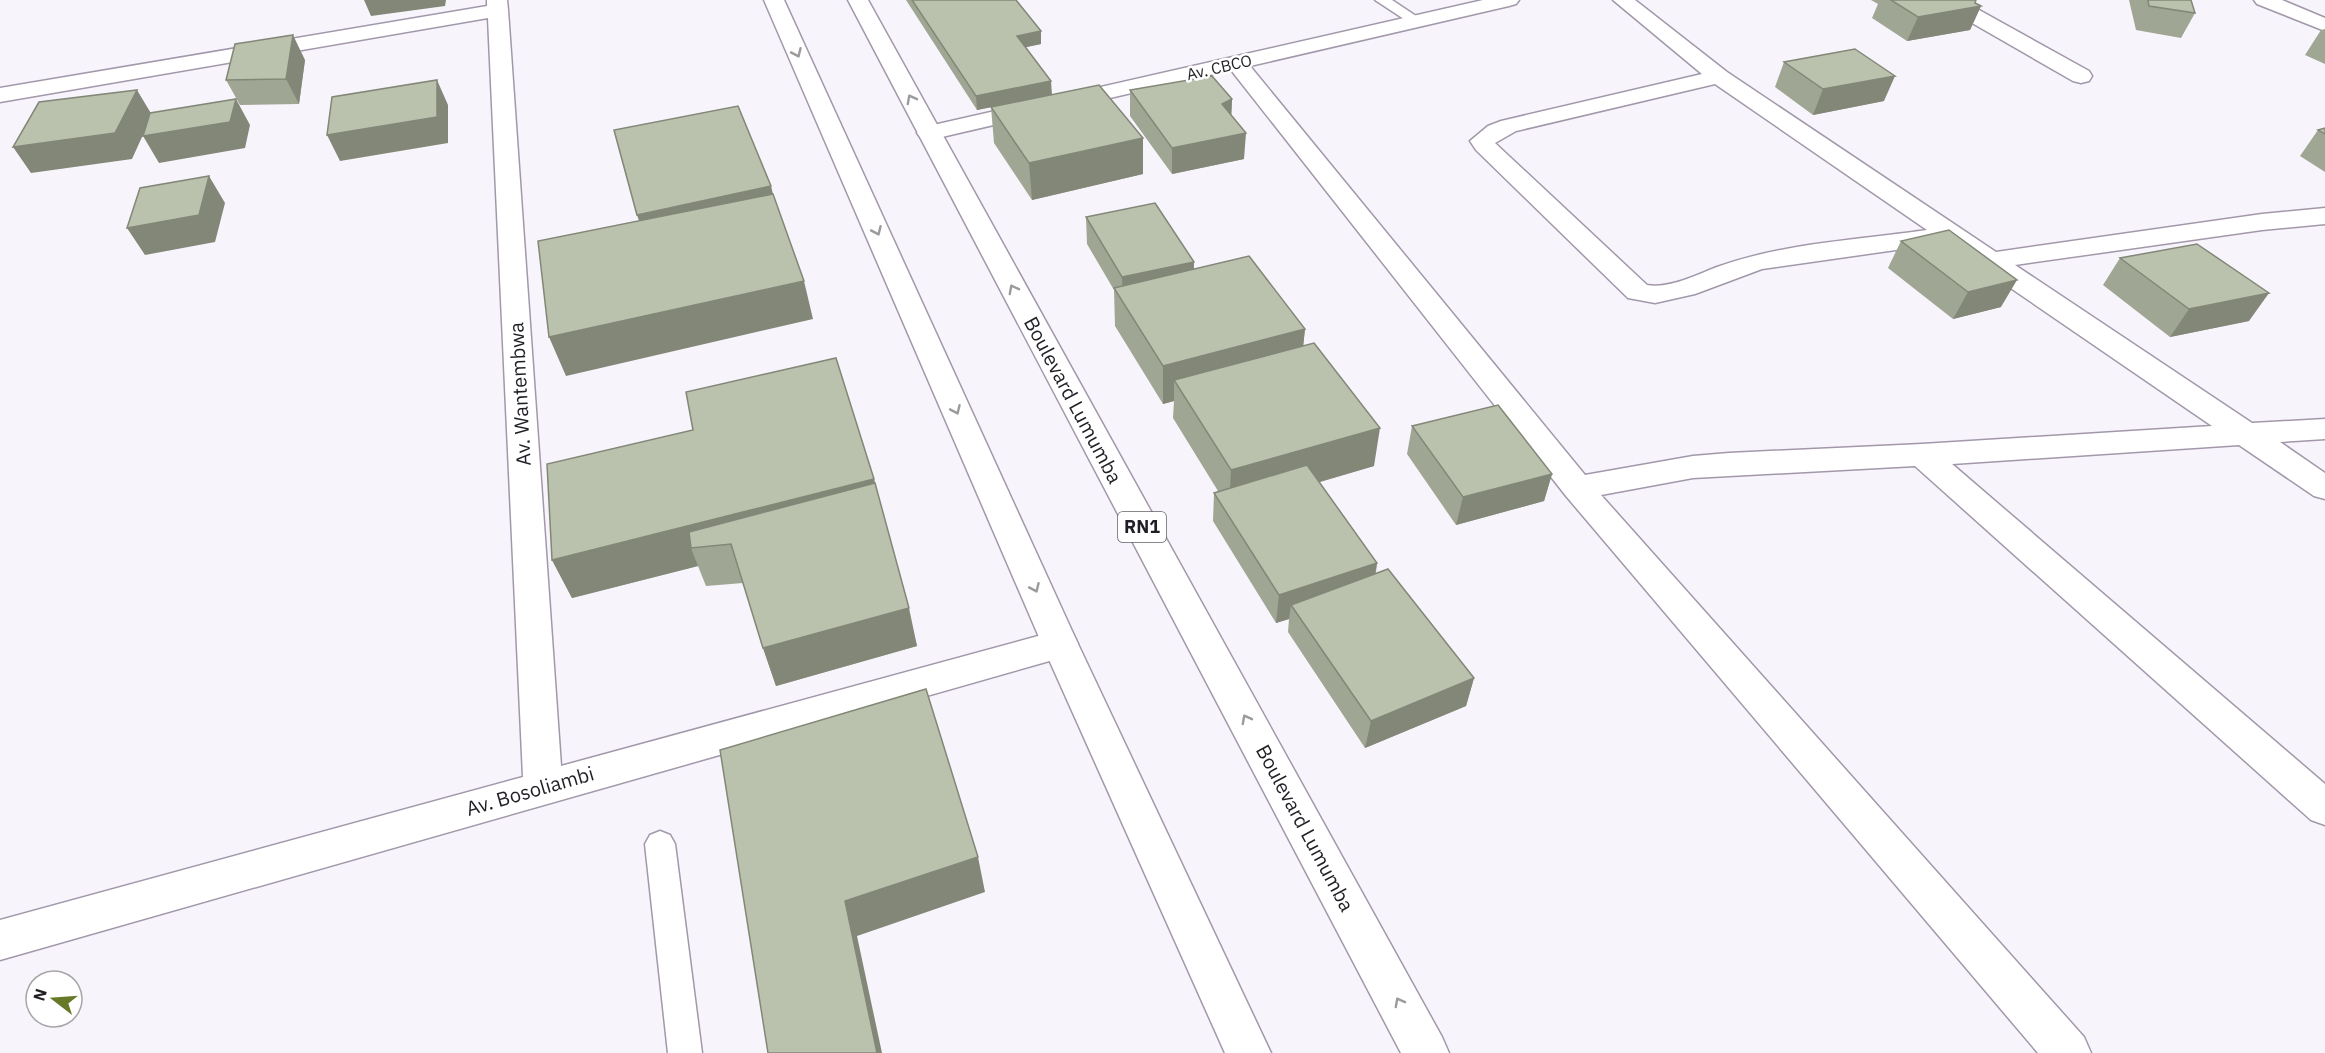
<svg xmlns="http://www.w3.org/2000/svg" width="2325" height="1053" font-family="'IBM Plex Sans',sans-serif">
  <rect width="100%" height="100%" fill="#f8f4fc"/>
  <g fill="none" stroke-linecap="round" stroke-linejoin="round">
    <!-- lane casing -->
    <g stroke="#a298aa" stroke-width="3">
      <path id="lane" d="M1375,0H1392L1422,20L1415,24L1410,23Z
        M660,831L670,835L675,844L702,1053H668L645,844L650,835Z"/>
    </g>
    <!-- street casing -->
    <g stroke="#a298aa" stroke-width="3">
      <path id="street" d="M487,0H507L508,10L561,766L1060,630L1073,634L1078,644L1073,654L1060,658L0,960V920L523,777L488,18L0,102V88L487,6Z
        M1483,0H1519L1516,4L1509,6L1250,66L1585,475L1693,456L1729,453L1922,444L2212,426L1945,243L1762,269L1695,294L1655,303L1628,298L1476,150L1470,141L1488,126L1501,121L1702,74L1613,0H1635L1727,72L1996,252L2262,214L2325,208V224L2262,230L2015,265L2252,423L2325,419V439L2280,442L2325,473V499L2314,496L2239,445L1952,464L2325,784V825L2311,820L1915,466L1693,478L1601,495L2084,1037L2091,1053H2038L1566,496L1231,70L929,140L921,138L917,133L921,128L929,126ZM1715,84L1927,230C1857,240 1784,243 1717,267C1696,275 1669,289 1647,285L1495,143L1516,131Z
        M1936,0H1961L2089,71L2092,76L2089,81L2081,83L2073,81L1939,4Z
        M2254,0H2282L2325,18V31L2257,4Z"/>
    </g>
    <!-- highway casing -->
    <g stroke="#a298aa" stroke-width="3">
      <path id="highway" d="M764,0H784L1078,644L1271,1053H1225L1042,644Z
        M848,0H868L1442,1037L1449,1053H1401Z"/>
    </g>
    <!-- lane -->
    <use href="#lane" fill="#fff" fill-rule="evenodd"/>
    <!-- street -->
    <use href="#street" fill="#fff" fill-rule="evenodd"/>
    <!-- highway -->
    <use href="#highway" fill="#fff" fill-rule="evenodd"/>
  </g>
  <!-- wall -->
  <path fill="#a0a694" d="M906,0H1016L1041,31V44L1025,47L1052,94L1143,138V174L1032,200L994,143L991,107L1006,104L977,110Z
    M1871,0H1976L1975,3L1981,6L1970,30L1907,41L1872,18L1878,4Z
    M2129,0H2191L2195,13L2181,38L2136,30Z
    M2325,29V64L2305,55L2321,30Z
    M305,60L299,104L240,105L226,80Z
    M1784,62L1884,101L1813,115L1775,87Z
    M1130,90L1232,99L1231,115L1244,159L1172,174L1130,116Z
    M2325,128V172L2300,156L2318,130Z
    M1086,217L1194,262V269L1305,329L1303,346L1374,466L1319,482L1377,563L1376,573L1474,678L1466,706L1365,748L1288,632L1289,619L1276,623L1213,521L1214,493L1218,491L1173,418L1174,401L1163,404L1115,326L1114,290L1087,244Z
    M1901,241L2001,307L1953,319L1888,268Z
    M2120,258L2249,321L2170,337L2103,285Z
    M1412,426L1552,474L1544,501L1456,525L1407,454Z
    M874,479L917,646L776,686L763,648L743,583L706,586L698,566L572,598L552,560Z"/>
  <!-- shaded-wall -->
  <path fill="#828778" d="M364,0H446L445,6L371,16Z
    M1981,6L1970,30L1907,41L1918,17Z
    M1041,31V44L1018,49L1017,36Z
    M293,35L305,60L299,104L286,79Z
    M1895,76L1884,101L1813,115L1823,89Z
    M437,80L448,105V143L340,161L327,135Z
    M1051,81L1052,95L977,110L976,96Z
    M137,90L152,115L132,159L31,173L13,147Z
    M236,99L250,125L245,148L159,163L143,136Z
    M1232,99L1231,125L1222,104Z
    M1246,133L1244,159L1172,174V148Z
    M1143,138V174L1032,200L1029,163Z
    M209,176L225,203L215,242L145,255L127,228Z
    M771,186L780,222L650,252L637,215Z
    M1194,262L1193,289L1123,302L1122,277Z
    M2017,280L2001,307L1953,319L1968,292Z
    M804,281L813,319L566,376L549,337Z
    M2269,293L2249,321L2170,337L2189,309Z
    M1305,329L1301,367L1174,380V401L1163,404V366Z
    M1380,428L1374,466L1229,509L1231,470Z
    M1552,474L1544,501L1456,525L1463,497Z
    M874,479L882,517L731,544L691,548L698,566L572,598L552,560Z
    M1377,563L1372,591L1291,605L1289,619L1276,623L1279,595Z
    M909,608L917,646L776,686L763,648Z
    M1474,678L1466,706L1365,748L1371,721Z
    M978,857L985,892L857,936L882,1053H877L845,901Z"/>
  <!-- building -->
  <path fill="#bac1ac" stroke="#828778" stroke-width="1.5" d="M912,0H1016L1041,31L1017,36L1051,81L976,96Z
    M1891,0H1976L1975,3L1981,6L1918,17Z
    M2148,0H2191L2195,13L2149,6Z
    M293,35L286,79L226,80L235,44Z
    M1855,49L1895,76L1823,89L1784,62Z
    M1212,76L1232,99L1222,104L1246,133L1172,148L1130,90Z
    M437,80V117L327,135L332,97Z
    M1099,85L1143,138L1029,163L991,107Z
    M137,90L115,133L13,147L39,102Z
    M236,99L230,122L143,136L150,113Z
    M738,106L771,186L637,215L614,130Z
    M2325,128V134L2318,130Z
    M209,176L199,215L127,228L140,188Z
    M773,194L804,281L549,337L538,241Z
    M1155,203L1194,262L1122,277L1086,217Z
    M1949,230L2017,280L1968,292L1901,241Z
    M2197,244L2269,293L2189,309L2120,258Z
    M1249,256L1305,329L1163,366L1114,288Z
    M1314,343L1380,428L1231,470L1174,380Z
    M836,358L874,479L552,560L547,464L693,430L686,392Z
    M1498,405L1552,474L1463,497L1412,426Z
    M1307,465L1377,563L1279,595L1214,493Z
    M875,483L909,608L763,648L731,544L691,548L689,532Z
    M1388,569L1474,678L1371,721L1291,605Z
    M926,689L978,857L845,901L877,1053H768L720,750Z"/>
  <!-- one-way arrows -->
  <defs><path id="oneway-chevron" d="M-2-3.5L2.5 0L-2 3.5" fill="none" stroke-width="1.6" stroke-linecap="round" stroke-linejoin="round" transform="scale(1.5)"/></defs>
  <g stroke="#9c9a9d">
    <use href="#oneway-chevron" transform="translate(797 53) rotate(66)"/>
    <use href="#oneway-chevron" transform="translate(911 99) rotate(-118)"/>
    <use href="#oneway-chevron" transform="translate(877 231) rotate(66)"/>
    <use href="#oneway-chevron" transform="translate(1013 289) rotate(-118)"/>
    <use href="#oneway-chevron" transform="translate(956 410) rotate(66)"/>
    <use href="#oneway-chevron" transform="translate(1035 588) rotate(66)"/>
    <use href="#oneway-chevron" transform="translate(1246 719) rotate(-118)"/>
    <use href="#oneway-chevron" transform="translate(1399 1002) rotate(-118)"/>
  </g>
  <g text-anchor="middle" stroke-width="5" stroke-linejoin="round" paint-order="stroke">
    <!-- far-street labels -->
    <g font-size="16" fill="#221e25" stroke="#fff">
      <text transform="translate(1219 67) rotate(-13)" y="6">Av. CBCO</text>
    </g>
    <!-- shield labels -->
    <rect fill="#fff" stroke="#646266" stroke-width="1.5" x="1118" y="512" width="48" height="30" rx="4.5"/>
    <g font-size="18" font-weight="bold" fill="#221e25">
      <text x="1142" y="533">RN1</text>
    </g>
    <!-- street labels -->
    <g font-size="20" fill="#221e25" stroke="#fff">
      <text transform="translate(520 394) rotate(-93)" y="7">Av. Wantembwa</text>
      <text transform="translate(1073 400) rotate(62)" y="7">Boulevard Lumumba</text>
      <text transform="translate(530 791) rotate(-16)" y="7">Av. Bosoliambi</text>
      <text transform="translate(1305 828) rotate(62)" y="7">Boulevard Lumumba</text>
    </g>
  </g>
  <!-- north arrow -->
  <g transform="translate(54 999) rotate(287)"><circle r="28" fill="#ffffff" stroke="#a7a5a8" stroke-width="1.5"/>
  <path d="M0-4.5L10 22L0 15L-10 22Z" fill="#677928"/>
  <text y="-9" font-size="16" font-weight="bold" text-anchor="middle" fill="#221e25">N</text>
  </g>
</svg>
